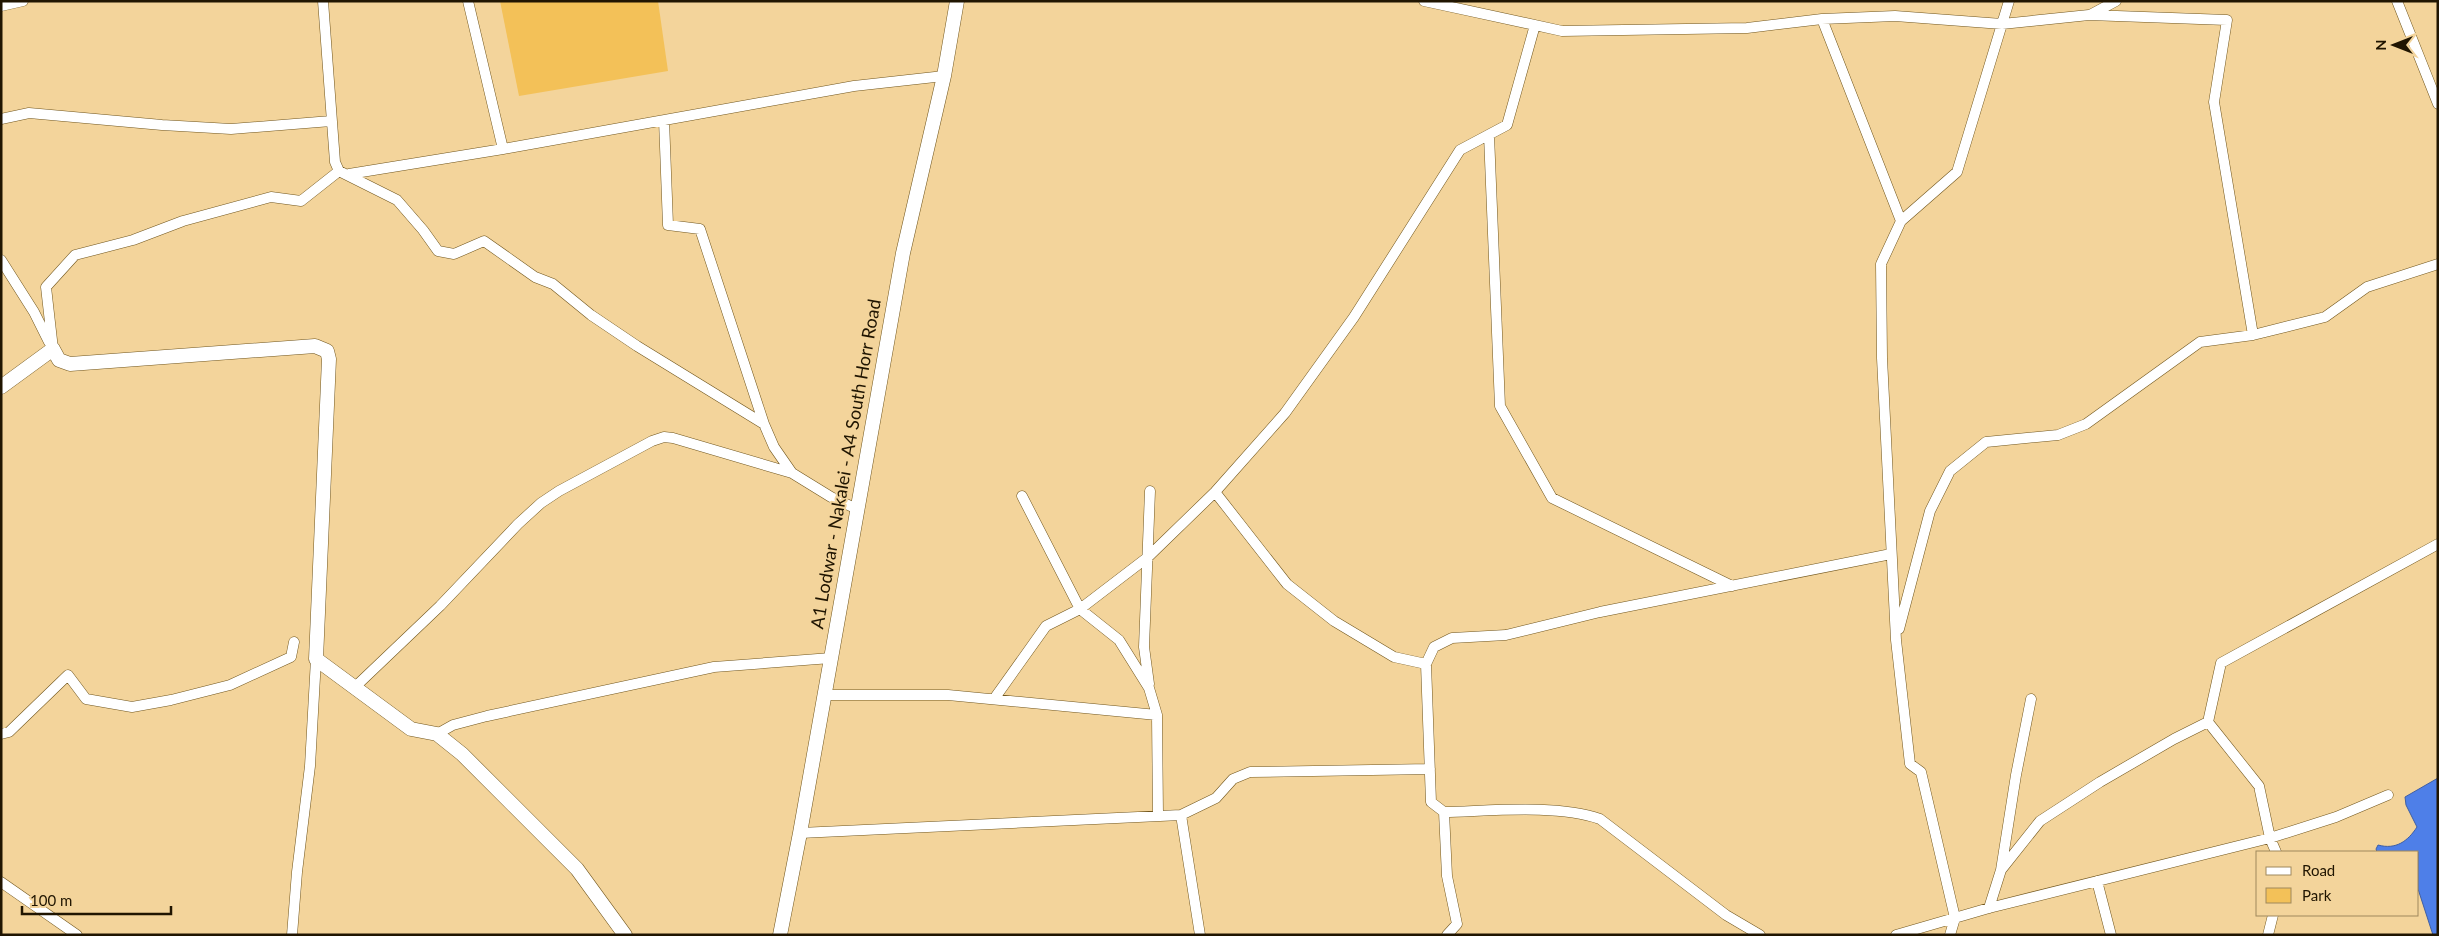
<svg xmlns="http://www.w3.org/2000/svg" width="2439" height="936" font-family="Lato,sans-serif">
  <rect width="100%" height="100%" fill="#f3d49b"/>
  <!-- green -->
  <path fill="#f3c158" d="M500,1H658L668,71L519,96Z"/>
  <!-- water -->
  <path fill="#4e7fe8" stroke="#405fa3" d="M2438,778V935H2433L2418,889V852H2377L2376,849L2378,845C2396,850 2408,841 2417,827L2406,805L2405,797Z"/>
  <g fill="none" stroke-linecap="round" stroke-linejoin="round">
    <!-- street casing -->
    <g stroke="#71561d" stroke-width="11">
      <path id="street" d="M323,1L335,162L339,171L397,200L423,230L438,251L454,254L484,241L535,277L553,284L591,315L637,346L764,424
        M468,1L503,149
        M1424,1L1562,31L1747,28L1822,19L1895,16L2002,24L2089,15L2227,20L2214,102L2253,335
        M2397,1L2438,104
        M1,6L23,1
        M2090,15L2116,1
        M1822,19L1901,221L1881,264L1882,358L1896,640L1910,764L1921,772L1955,918L1950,935
        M1,119L29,113L162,125L231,129L331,121
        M664,120L668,225L700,229L764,424L774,447L792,473L831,497L857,509
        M1489,135L1500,406L1552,498L1732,586
        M349,174L503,149L854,86L944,76
        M1901,221L1957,172L2009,1
        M1,260L34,312L49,342
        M53,349L46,287L75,255L133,240L183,221L271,197L301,201L339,171
        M1215,492L1287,584L1334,621L1394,657L1426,664
        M1022,496L1080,609L1119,640L1149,688L1157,715
        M1899,629L1930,511L1950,471L1986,442L2058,435L2086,424L2200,342L2253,335L2325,317L2367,287L2438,264
        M1149,684L1144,647L1150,491
        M355,687L440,606L518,524L541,503L559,491L652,441L664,437L673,438L792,473
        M824,695H948L1157,715L1158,816
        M994,699L1046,626L1080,609L1148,557L1215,492L1285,413L1354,317L1460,150L1507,125L1535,25
        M2208,722L2221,663L2438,544
        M2208,722L2259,786L2270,838L2276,852
        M1,734L9,732L68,675L86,699L132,707L171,700L230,685L291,657L294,642
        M437,734L453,725L487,716L714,667L831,658
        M1444,812C1491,811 1556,804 1600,819L1726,915L1760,935
        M1181,815L1200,935
        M800,833L1181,815L1216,798L1233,779L1250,772L1430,769
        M2001,870L2040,821L2100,782L2174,739L2208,722
        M2097,881L2111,935
        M1,882L77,935
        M1989,908L2001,870L2016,775L2031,699
        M292,935L297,872L310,766L316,659
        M1447,935L1457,924L1447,876L1444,812L1431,802L1426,664L1434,647L1452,638L1506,635L1600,612L1891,554
        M1896,935L1989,908L2270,838L2336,817L2388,795
        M2268,935L2273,915"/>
    </g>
    <!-- secondary casing -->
    <g stroke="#71561d" stroke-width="15">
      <path id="secondary" d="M1,387L53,349L59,360L70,364L315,346L327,351L329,359L316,659L411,729L437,734L462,754L577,869L625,935
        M780,935L800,833L903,253L944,76L957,1"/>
    </g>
    <!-- street -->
    <use href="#street" stroke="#fff" stroke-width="10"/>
    <!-- secondary -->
    <use href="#secondary" stroke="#fff" stroke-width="14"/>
  </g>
  <g text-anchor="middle" stroke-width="4" stroke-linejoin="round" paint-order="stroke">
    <!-- street labels -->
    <g font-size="18" fill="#201501" stroke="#f3d49b">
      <text transform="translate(846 464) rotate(-80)" y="6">A1 Lodwar - Nakalei - A4 South Horr Road</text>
    </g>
  </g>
  <!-- border -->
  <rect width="2439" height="936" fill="none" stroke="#201501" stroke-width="5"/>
  <!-- legend -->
  <rect x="2256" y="851" width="162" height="65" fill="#f3d49b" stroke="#9f885d"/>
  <rect x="2266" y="867" width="25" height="8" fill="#ffffff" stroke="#9f885d"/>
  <text x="2302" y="876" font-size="15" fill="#201501">Road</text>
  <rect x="2266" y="888" width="25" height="15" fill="#f3c158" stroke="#9f885d"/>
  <text x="2302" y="901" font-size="15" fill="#201501">Park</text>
  <!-- north arrow -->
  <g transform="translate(2394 45) rotate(270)" stroke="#f3d49b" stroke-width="4" paint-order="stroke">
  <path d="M0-4L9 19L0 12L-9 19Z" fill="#201501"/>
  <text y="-8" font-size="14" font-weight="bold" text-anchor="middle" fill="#201501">N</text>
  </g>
  <!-- scale -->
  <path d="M22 906v8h149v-8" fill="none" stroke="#201501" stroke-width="2.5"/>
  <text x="30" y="906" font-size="15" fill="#201501" stroke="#f3d49b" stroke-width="4" paint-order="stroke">100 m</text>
</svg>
